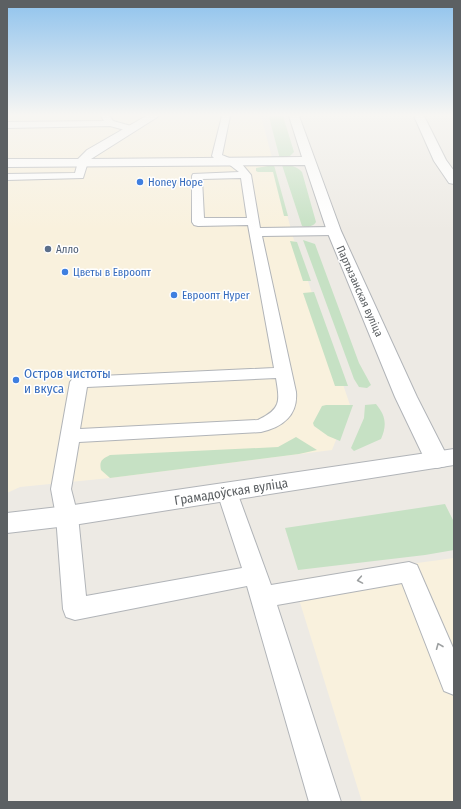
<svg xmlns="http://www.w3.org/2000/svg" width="461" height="809" font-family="'Fira Sans Condensed',sans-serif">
  <rect width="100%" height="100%" fill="#edeae4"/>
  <!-- commercial -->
  <path fill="#f9f1dd" d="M7,116H261L293,237L350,405L332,450L110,478L20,487L7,493Z
    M454,558V802H362L293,580Z"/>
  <!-- green -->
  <path fill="#c6e1c4" d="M283,116L294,152L290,156L280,159L269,117Z
    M274,165L288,216H284L273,172H258L256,171V168Z
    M282,165C290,165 297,166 302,172L316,222C313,227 307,227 302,226Z
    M303,240L315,244L359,363L371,385L367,388L359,387L354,379Z
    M290,241L297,242L311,281H303Z
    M314,292L348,386H335L303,293Z
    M376,404C386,416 387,425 381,439L354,451L351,448L364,418L365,405Z
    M326,405H353L340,441L328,436L314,426L313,423L322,406Z
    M296,437L317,450L299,454L110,478L101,470C99,461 102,459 110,455L278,447Z
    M445,504L454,522V550L425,555L298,570L285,528Z"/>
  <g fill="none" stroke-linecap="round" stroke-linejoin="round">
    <!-- service casing -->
    <g stroke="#b1b4b8" stroke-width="2">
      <path id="service" d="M101,116H110L113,121L135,127L136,129L132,132L110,126L7,128V122L104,121Z
        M222,116H230L222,155L241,163L251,175L260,228L334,227L338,228L340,231L338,234L334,235L262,236L296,392C298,416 282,427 261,432L79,442L71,489L78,516L86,596L242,568L217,492L220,487L227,484L234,487L237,492L271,585L409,562L417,565L454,650V695L444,691L402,583L277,605L341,802H309L247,586L75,620L66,617L63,609L56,516L51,489L70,382L73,378L79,377L274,368L248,225L198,226L194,225L192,222V176L193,174L239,172L230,165L214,158L212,156ZM241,178L247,218H204L202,179ZM276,378C280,402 281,409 258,420L80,429L87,387Z
        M83,159L88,162L83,178L7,180V174L75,173L78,162Z"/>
    </g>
    <!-- minor casing -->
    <g stroke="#b1b4b8" stroke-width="2">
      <path id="minor" d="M146,116H159L91,159L302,157L289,116H299L341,231L417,397L449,460L446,466L437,468L428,466L395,397L327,231L305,165L7,167V159H78L87,150Z
        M414,116H424L446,160L454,171V184L449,183L434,161Z"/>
    </g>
    <!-- tertiary casing -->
    <g stroke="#b1b4b8" stroke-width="2">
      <path id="tertiary" d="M454,449V465L67,526L7,533V513L67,506Z"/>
    </g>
    <!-- service -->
    <use href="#service" fill="#fff" fill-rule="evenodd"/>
    <!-- minor -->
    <use href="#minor" fill="#fff" fill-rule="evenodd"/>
    <!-- tertiary -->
    <use href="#tertiary" fill="#fff" fill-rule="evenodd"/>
  </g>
  <!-- one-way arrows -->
  <defs><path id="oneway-chevron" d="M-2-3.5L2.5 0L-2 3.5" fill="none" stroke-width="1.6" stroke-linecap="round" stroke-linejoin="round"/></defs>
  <g stroke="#9da0a1">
    <use href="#oneway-chevron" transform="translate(360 580) rotate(170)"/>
    <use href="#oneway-chevron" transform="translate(439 646) rotate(-112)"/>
  </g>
  <!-- sky -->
  <linearGradient id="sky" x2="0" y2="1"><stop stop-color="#90c3ed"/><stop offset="0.5" stop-color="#f7f6f3"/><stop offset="1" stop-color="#f7f6f3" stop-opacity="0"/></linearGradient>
  <rect width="461" height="230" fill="url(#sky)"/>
  <!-- markers -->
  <g fill="#3f7fe0" stroke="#fff" stroke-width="1.5">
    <circle cx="140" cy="182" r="4"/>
    <circle cx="65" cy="272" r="4"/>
    <circle cx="174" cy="295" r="4"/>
    <circle cx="16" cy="380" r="4"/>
  </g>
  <circle fill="#5c6f8a" stroke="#fff" stroke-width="1.5" cx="48" cy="249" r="4"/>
  <g text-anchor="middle" stroke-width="3" stroke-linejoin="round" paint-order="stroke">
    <!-- far-shop labels -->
    <g font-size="11" fill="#366cbe" stroke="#fff" text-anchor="start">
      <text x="148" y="186">Honey Hope</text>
      <text x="73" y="276">Цветы в Евроопт</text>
      <text x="182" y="299">Евроопт Hyper</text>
    </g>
    <!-- far-service labels -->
    <g font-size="11" fill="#4e5e75" stroke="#fff" text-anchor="start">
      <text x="56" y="253">Алло</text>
    </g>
    <!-- far-street labels -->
    <g font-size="11" fill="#5c6063" stroke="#fff">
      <text transform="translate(360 291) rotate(66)" y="4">Партызанская вуліца</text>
    </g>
    <!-- shop labels -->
    <g font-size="13" fill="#366cbe" stroke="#fff" text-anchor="start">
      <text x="24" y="378">Остров чистоты<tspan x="24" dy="15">и вкуса</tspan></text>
    </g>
    <!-- street labels -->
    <g font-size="13" fill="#5c6063" stroke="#fff">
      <text transform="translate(231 491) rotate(-9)" y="5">Грамадоўская вуліца</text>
    </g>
  </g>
  <!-- border -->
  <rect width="461" height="809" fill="none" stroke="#5c6063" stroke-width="16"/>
</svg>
